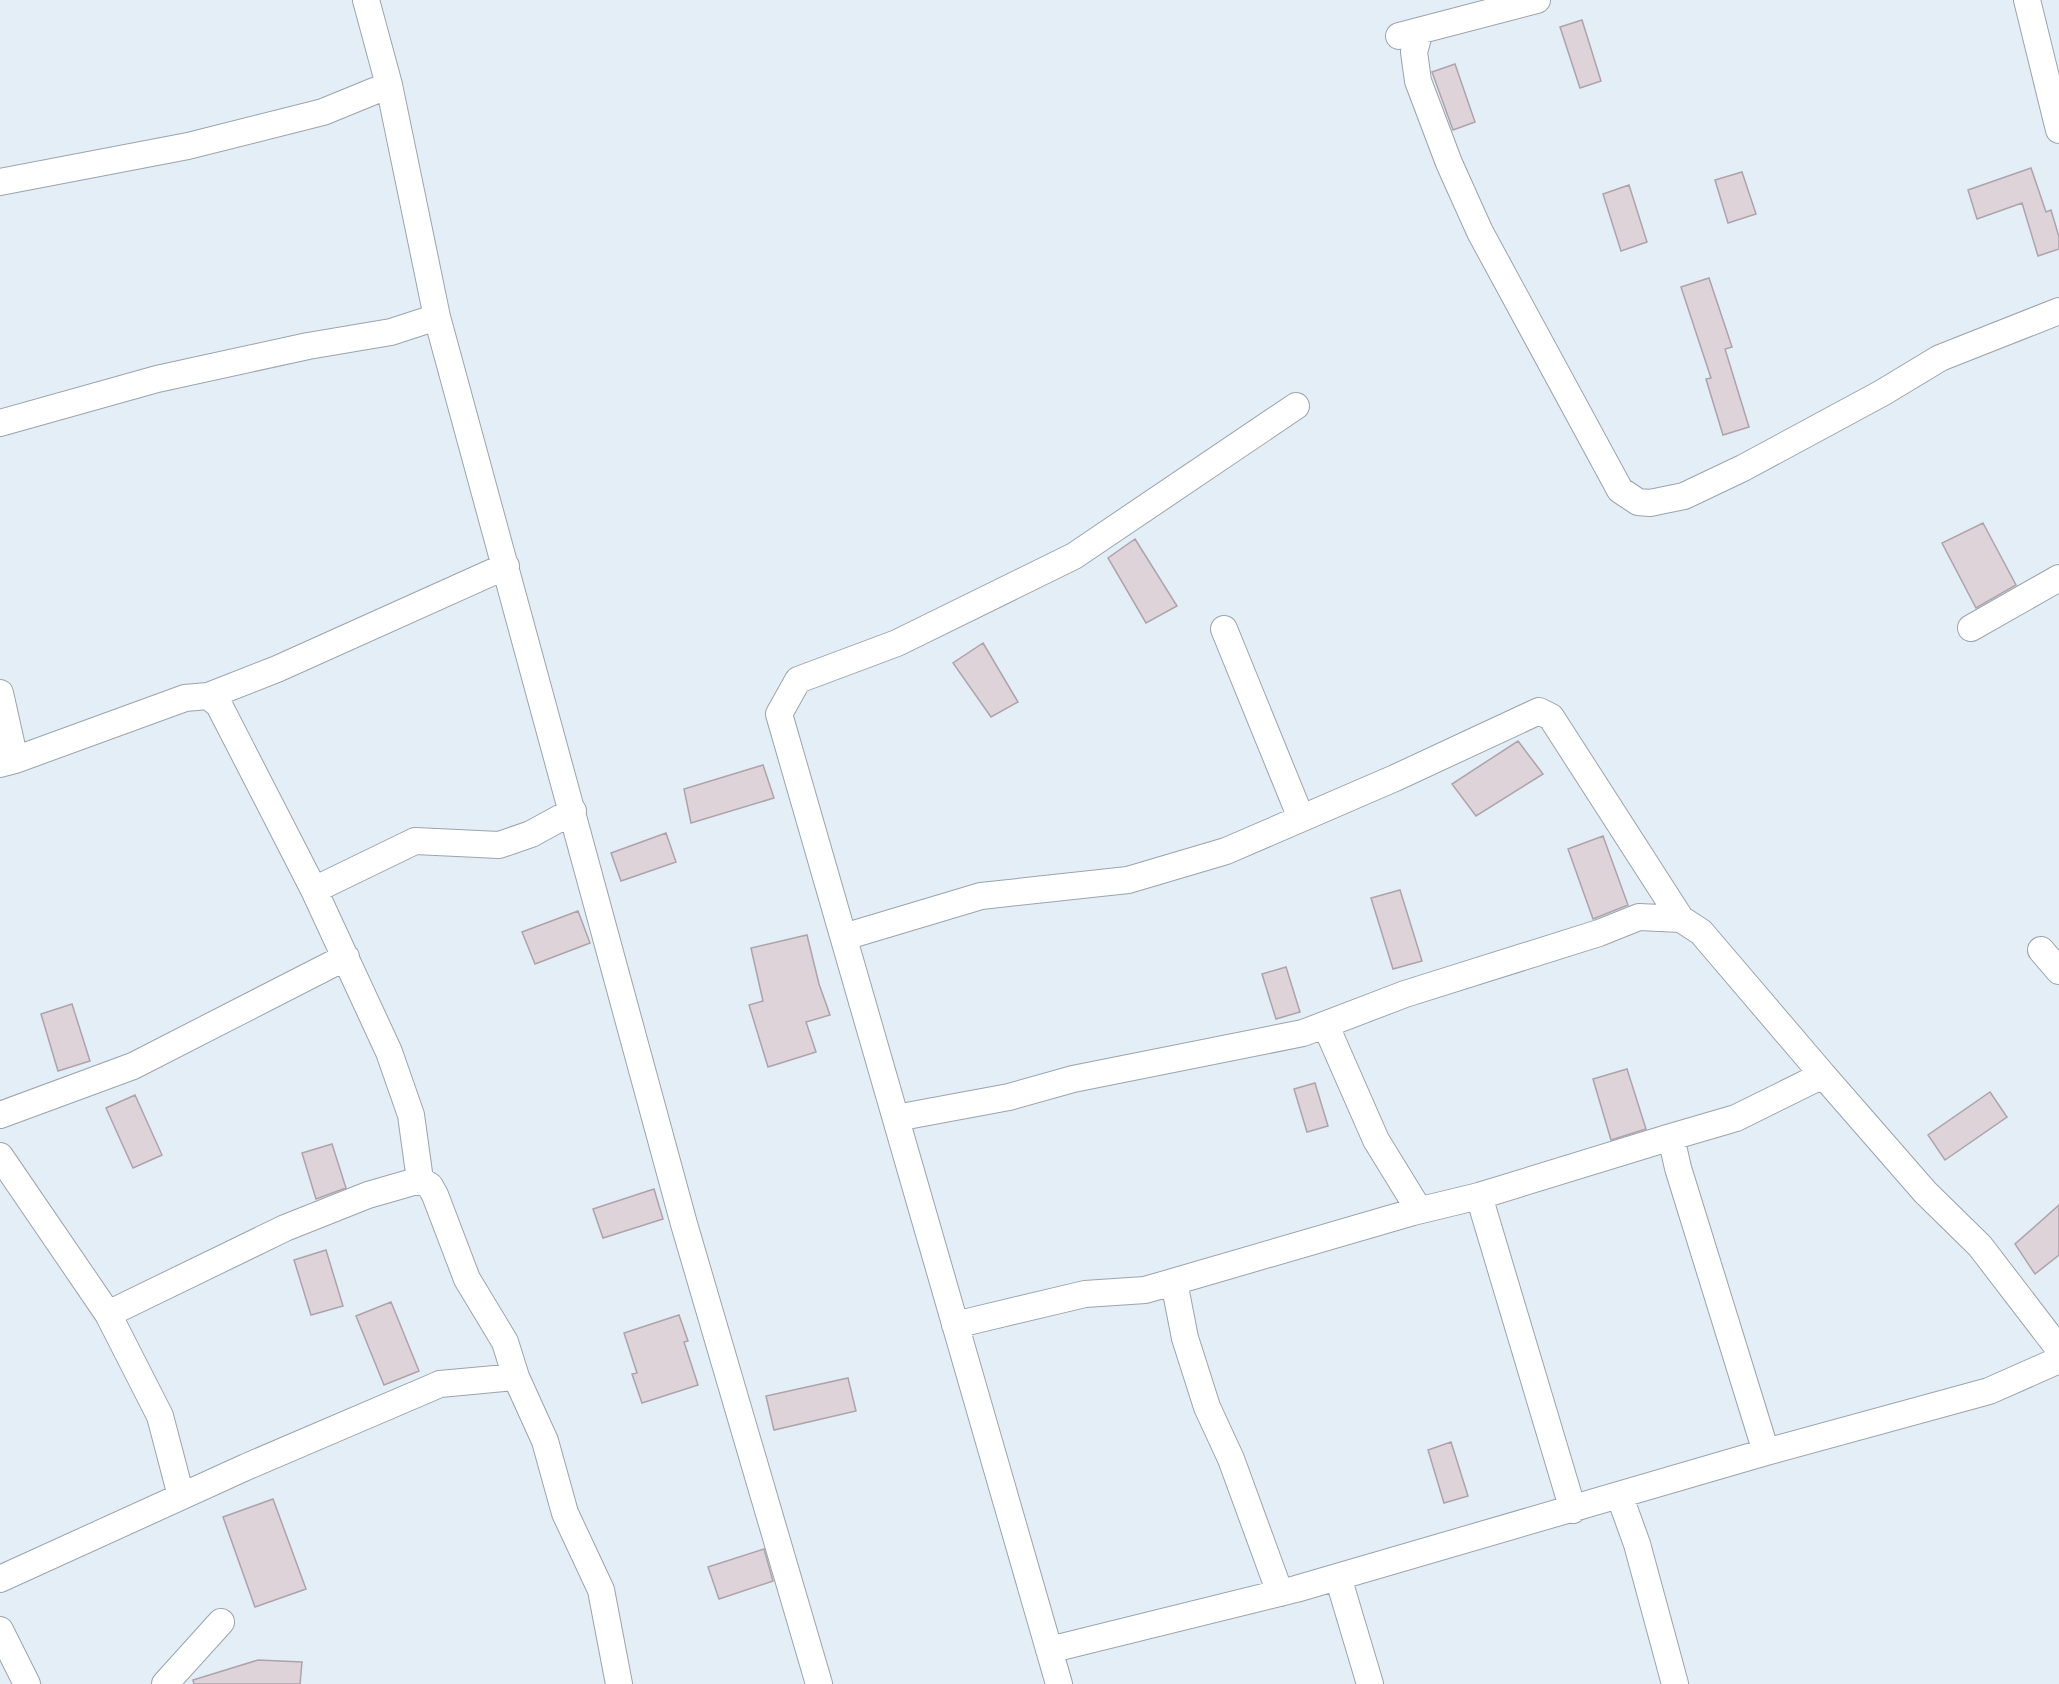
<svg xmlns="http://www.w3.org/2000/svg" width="2059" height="1684" font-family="'Space Grotesk',sans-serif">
  <rect width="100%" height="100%" fill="#e3eef7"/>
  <!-- building -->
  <path fill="#dfd3da" stroke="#aea3aa" stroke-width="1.5" d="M1582,20L1601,81L1580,88L1560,27Z
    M1455,64L1475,122L1453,130L1432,72Z
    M2031,168L2046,212L2051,210L2059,237V249L2038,256L2022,203L1977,219L1968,190Z
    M1742,172L1756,214L1728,223L1715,180Z
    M1629,185L1647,242L1621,251L1603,194Z
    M1709,278L1732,347L1725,349L1749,427L1723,435L1706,379L1711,378L1681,287Z
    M1983,523L2016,585L1976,608L1942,543Z
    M1135,539L1177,606L1146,623L1108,558Z
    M983,643L1018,702L991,717L953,663Z
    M1518,741L1543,774L1476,816L1452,784Z
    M763,765L774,798L691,823L684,789Z
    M666,833L676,862L621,881L611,853Z
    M1603,836L1628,905L1593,919L1568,849Z
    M1400,890L1422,961L1393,969L1371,898Z
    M578,911L590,943L535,964L522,932Z
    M807,935L819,984L830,1015L806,1022L816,1052L768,1067L749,1005L763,1001L751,948Z
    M1286,967L1300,1012L1276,1019L1262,974Z
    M72,1004L90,1061L58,1071L41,1014Z
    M1627,1069L1646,1129L1611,1140L1593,1079Z
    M1315,1083L1328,1126L1307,1132L1294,1089Z
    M1990,1092L2007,1117L1945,1160L1928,1135Z
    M135,1095L162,1155L133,1168L106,1108Z
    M332,1144L346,1188L316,1199L302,1153Z
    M654,1189L663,1219L603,1238L593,1209Z
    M2059,1205V1255L2035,1274L2015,1244Z
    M326,1250L343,1306L311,1315L294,1260Z
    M391,1302L419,1371L384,1385L356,1316Z
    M679,1315L688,1341L684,1342L698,1385L642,1403L632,1374L637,1373L624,1333Z
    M848,1378L856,1411L774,1430L766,1396Z
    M1451,1442L1468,1496L1444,1503L1428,1450Z
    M273,1499L306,1589L255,1607L223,1517Z
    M764,1549L773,1581L719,1599L708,1567Z
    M258,1660L302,1662L300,1684H194L193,1680Z"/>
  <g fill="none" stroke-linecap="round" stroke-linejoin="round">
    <!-- minor casing -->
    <g stroke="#9ba4ad" stroke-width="28">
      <path id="minor" d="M366,0L389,85L437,317L684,1224L819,1684
        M2027,0L2059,130
        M1420,31L1414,52L1418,81L1449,163L1480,232L1620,490L1638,502L1650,503L1684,496L1743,468L1882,393L1940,358L2059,311
        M1399,36L1537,0
        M0,182L188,146L323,112L389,85
        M0,423L157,379L308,346L391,332L437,317
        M1971,628L2059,578
        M1224,629L1301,818
        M0,693L15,760L0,764
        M208,696L277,669L506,566
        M15,760L185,698L208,696L219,705L314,890L389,1052L411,1115L420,1180
        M314,890L415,841L499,845L531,834L573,811
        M844,937L981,896L1128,880L1226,851L1395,778L1539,711L1551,717L1681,919
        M2041,950L2059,971
        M1326,1026L1376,1140L1419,1210
        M1823,1075L1925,1192L1980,1246L2059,1349
        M0,1115L133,1066L346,957
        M896,1118L1009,1097L1073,1079L1303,1033L1405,994L1599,933L1639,917L1681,919L1701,932L1823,1075L1736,1118L1671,1137L1678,1168L1766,1452
        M0,1156L108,1314L160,1416L181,1496
        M1479,1196L1573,1510
        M1174,1282L1185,1338L1207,1407L1231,1459L1280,1593
        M108,1314L285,1228L368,1195L420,1180L430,1186L435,1195L467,1279L505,1342L516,1377
        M955,1325L1085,1294L1145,1290L1413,1212L1479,1196L1671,1137
        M1620,1497L1637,1544L1675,1684
        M1338,1577L1370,1684
        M0,1579L246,1467L440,1384L516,1377L545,1441L565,1513L601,1590L619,1684
        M0,1630L27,1684
        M1049,1650L1296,1589L1766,1452L1989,1391L2059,1360
        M165,1684L221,1622
        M1059,1684L779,714L798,680L897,643L1074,556L1296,406"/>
    </g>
    <!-- minor -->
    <use href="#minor" stroke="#fff" stroke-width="26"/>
  </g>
</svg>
